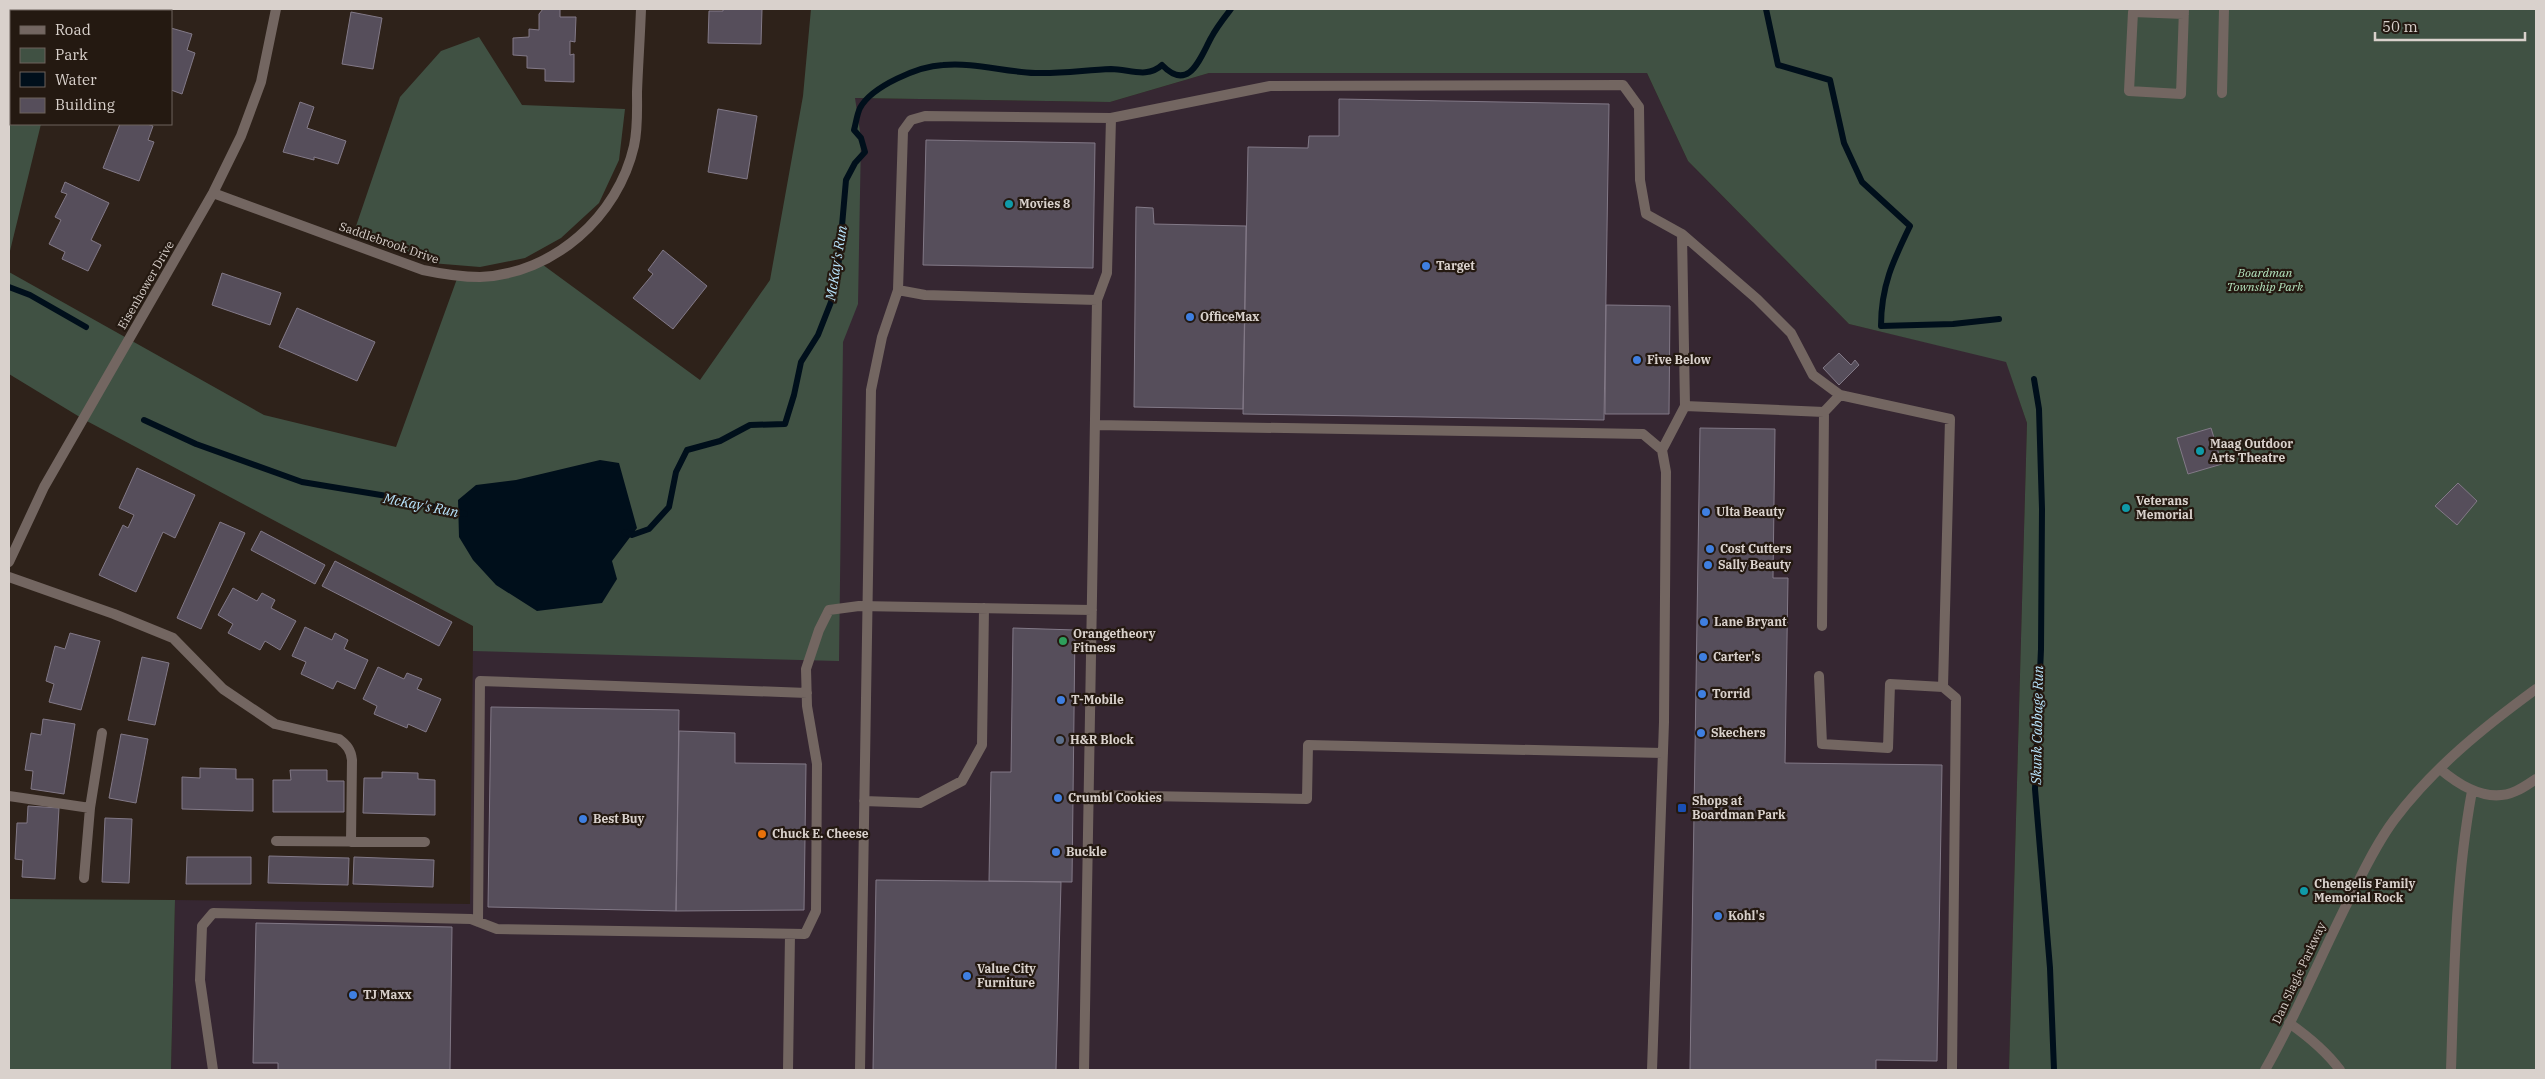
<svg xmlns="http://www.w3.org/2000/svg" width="2545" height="1079" font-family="'IBM Plex Serif',serif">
  <rect width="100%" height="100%" fill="#2e221a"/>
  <!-- commercial -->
  <path fill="#362732" d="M1209,73H1647L1688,161L1849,324L2006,361L2027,423L2009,1070H171L175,900L470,904L473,642L567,645L861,138L854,98L1110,102Z"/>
  <!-- green -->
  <path fill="#405143" d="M811,9H2536V1070H2009L2027,423L2006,362L1849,324L1688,161L1647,73H1209L1110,102L855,98L861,138L858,304L843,342L839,661L473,651V626L83,419L9,374V272L264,415L396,447L458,276L480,277L539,262L700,380L770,280L803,96Z
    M479,37L522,105L625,109L619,160L599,203L561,238L525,258L480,267L431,263L354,232L400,97L441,51Z
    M9,113L11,114V124H41L9,255Z
    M9,899L175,900L171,1070H9Z"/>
  <!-- water -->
  <path fill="#000f1b" d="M600,460L619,463L637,528L612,561L617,579L602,603L537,611L496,585L473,560L459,537L458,500L476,485L516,480Z"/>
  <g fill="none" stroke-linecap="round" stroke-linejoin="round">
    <!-- stream -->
    <path stroke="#000f1b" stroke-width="6" d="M1766,9L1778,65L1830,80L1844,143L1862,182L1910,226C1893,261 1881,286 1881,326L1953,324L1999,319
      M9,287L30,295L86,327
      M2034,379L2039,409L2042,509L2041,649L2035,789L2050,968L2054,1070
      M144,420L196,444L302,482L393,497L465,514
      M625,532L632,535L649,529L669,507L676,472L687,450L720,441L750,425L785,424L794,395L801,362L818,335L831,302L839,260L846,180L855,163L865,152L861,138L854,130C856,123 857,114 860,108C872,86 919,66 943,65C974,62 1004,72 1035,73C1061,74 1085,70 1111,69C1129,69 1147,79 1162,65C1189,93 1200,58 1211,38C1216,28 1224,18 1231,9"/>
  </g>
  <!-- building -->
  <path fill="#564e5b" stroke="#827987" d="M543,9H560V17H576L575,42L570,41V55L574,54V82L545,81V69L527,68V56L513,55V38L529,37V29L539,30V14Z
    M723,9H762L761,44L708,43L709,11H723Z
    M351,12L382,18L373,69L342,64Z
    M171,28L192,34L187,50L195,53L182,94L171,90Z
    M1339,99L1609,104L1604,420L1243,414L1248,147L1308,148L1309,136H1339Z
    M300,102L314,107L307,128L346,141L338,164L314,157V160L283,152Z
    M718,109L757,116L747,179L708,172Z
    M120,124H147L153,126L148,140L154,142L139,181L103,168Z
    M926,140L1095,143L1093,268L923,265Z
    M65,182L109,203L91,240L101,245L88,271L62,259L65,252L49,244L61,220L55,217L67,194L61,192Z
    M1136,207L1153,208L1154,224L1246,226L1243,409L1134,407Z
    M663,250L707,286L673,329L633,298L653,274L648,270Z
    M222,273L281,293L270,325L212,305Z
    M1606,305L1670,306L1669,414H1605Z
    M297,308L375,342L357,381L279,347Z
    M1839,353L1851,365L1855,360L1859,365L1839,385L1823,368Z
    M1700,428L1775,429L1773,578H1788L1785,763L1942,765L1937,1061L1876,1060V1070H1690Z
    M2211,428L2222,464L2188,474L2177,438Z
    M137,468L195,495L175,538L163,532L136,592L99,575L123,525L128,528L134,515L119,508Z
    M2458,483L2477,501L2457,525L2435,506Z
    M220,522L245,533L201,629L177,618Z
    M261,531L325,565L315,584L251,550Z
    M335,561L452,622L439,646L322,586Z
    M233,588L257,601L262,593L275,600L271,608L296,621L280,650L265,641L260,650L228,633L233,624L218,615Z
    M305,627L332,640L335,633L348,640L344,649L368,660L355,689L337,681L333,689L301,674L306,662L292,656Z
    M1013,628L1075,630L1072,882L989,881L991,772H1011Z
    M70,633L100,641L81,710L49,702L54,684L46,681L55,646L65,649Z
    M142,657L169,663L155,725L128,720Z
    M378,667L404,679L407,673L422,679L417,689L441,699L426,732L408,724L407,728L374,714L377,706L363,699Z
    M491,707L679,710L676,911L488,907Z
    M43,719L75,724L64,794L31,789L33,771L25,770L31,733L41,735Z
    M679,731L735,733V763L806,764L804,910L676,911Z
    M121,734L148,739L136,803L109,798Z
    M200,768L236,769V779H253V811L182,809V777L200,778Z
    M290,770H327V781H344V812H273V780H291Z
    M382,772L418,773V779L435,780V815L363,813L364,778H382Z
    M28,806L59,808L55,879L22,877L23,860L15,859L17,823H27Z
    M105,818L132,819L129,883L102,882Z
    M269,856L349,858L348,885L268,883Z
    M187,857H251V884H186Z
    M354,857L434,860L433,887L353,884Z
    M876,880L1061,882L1056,1070H873Z
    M256,923L452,927L450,1070H278V1063H253Z"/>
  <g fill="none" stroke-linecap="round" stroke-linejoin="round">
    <!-- lane -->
    <path stroke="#736661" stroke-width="10" d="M2184,14L2133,12L2129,91L2181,94L2184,9
      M2222,93L2224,9
      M1682,234L1685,406
      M898,290L925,295L1097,300L1084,1070
      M1097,300L1107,273L1111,118
      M1096,425L1643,434L1662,450L1666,472L1664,722L1652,1070
      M1662,450L1685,406L1824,412L1840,395L1950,419L1943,687L1890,684L1888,748L1822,744L1819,676
      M9,577L114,614L173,638L223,689L275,724L339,739C347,745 351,750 352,760L351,842
      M1822,626L1824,412
      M1943,687L1956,698L1952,1070
      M2440,769C2460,786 2488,804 2516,791C2523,788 2530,783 2536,779
      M1089,795L1307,799L1308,745L1663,753
      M9,796L90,808
      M864,801L920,803L962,781L982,745L984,608
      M276,841L425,842
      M84,878L90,808L102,733
      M478,922L480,681L807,693
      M2289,1023C2309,1037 2326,1051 2340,1070
      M213,1070L200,980L202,926L213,913L471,919L497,929L805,934L816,911L817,764L807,706L806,669L819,630L829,610L859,606L1092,610
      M788,1070L790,934
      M860,1070L871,390L882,337L898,290L903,131L911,120L925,116L1111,118L1270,86L1623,85L1639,107L1640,180L1646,214L1682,234L1757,299L1791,333L1813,375L1840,395
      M2451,1070C2454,977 2455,883 2472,791"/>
    <!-- street -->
    <path stroke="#736661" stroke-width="10" d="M213,193L423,270C442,274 460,277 480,277C554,274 618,216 634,146C638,128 637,110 637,92C638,65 640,37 641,9
      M9,562L44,487L213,193L241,136L261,82L276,9
      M2265,1070C2299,1011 2324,947 2356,886C2367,864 2379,840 2394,820C2433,768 2484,727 2536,689"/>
  </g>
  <!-- markers -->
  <g fill="#0f9aa8" stroke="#241911" stroke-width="2">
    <circle cx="1009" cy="204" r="5"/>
    <circle cx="2200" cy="451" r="5"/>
    <circle cx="2126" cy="508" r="5"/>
    <circle cx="2304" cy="891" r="5"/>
  </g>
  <g fill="#3f7fe0" stroke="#241911" stroke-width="2">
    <circle cx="1426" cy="266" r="5"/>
    <circle cx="1190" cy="317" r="5"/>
    <circle cx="1637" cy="360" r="5"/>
    <circle cx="1706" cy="512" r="5"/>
    <circle cx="1710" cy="549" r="5"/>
    <circle cx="1708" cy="565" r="5"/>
    <circle cx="1704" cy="622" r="5"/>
    <circle cx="1703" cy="657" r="5"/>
    <circle cx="1702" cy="694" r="5"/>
    <circle cx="1061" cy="700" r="5"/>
    <circle cx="1701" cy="733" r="5"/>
    <circle cx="1058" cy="798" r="5"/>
    <circle cx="583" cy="819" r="5"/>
    <circle cx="1056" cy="852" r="5"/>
    <circle cx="1718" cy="916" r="5"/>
    <circle cx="967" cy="976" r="5"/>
    <circle cx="353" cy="995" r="5"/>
  </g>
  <circle fill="#2e9e5b" stroke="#241911" stroke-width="2" cx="1063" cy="641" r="5"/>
  <circle fill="#5c6f8a" stroke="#241911" stroke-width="2" cx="1060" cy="740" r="5"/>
  <rect fill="#1a4fb4" stroke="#241911" stroke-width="2" x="1677" y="803" width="10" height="10" rx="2.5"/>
  <circle fill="#e8710a" stroke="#241911" stroke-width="2" cx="762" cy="834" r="5"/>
  <g text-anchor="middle" stroke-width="4.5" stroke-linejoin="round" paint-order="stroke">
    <!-- poi labels -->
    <g font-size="12" font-weight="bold" fill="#d9d1cc" stroke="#241911" text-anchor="start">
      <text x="1019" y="208">Movies 8</text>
      <text x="1436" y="270">Target</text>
      <text x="1200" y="321">OfficeMax</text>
      <text x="1647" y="364">Five Below</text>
      <text x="2210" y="448">Maag Outdoor<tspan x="2210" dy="14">Arts Theatre</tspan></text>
      <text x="2136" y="505">Veterans<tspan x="2136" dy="14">Memorial</tspan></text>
      <text x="1716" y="516">Ulta Beauty</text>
      <text x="1720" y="553">Cost Cutters</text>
      <text x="1718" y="569">Sally Beauty</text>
      <text x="1714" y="626">Lane Bryant</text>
      <text x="1073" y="638">Orangetheory<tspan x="1073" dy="14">Fitness</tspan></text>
      <text x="1713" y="661">Carter's</text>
      <text x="1712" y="698">Torrid</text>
      <text x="1071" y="704">T-Mobile</text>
      <text x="1711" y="737">Skechers</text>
      <text x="1070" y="744">H&amp;R Block</text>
      <text x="1068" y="802">Crumbl Cookies</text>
      <text x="1692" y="805">Shops at<tspan x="1692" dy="14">Boardman Park</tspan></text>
      <text x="593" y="823">Best Buy</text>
      <text x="772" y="838">Chuck E. Cheese</text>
      <text x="1066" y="856">Buckle</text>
      <text x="2314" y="888">Chengelis Family<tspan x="2314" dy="14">Memorial Rock</tspan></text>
      <text x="1728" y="920">Kohl's</text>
      <text x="977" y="973">Value City<tspan x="977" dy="14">Furniture</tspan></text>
      <text x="363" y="999">TJ Maxx</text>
    </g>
    <!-- street labels -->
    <g font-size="12" fill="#d9d1cc" stroke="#241911">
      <text transform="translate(389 243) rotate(19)" y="4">Saddlebrook Drive</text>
      <text transform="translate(146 285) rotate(-60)" y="4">Eisenhower Drive</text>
      <text transform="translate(2299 973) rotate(-65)" y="4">Dan Slagle Parkway</text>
    </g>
    <!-- park labels -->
    <g font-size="12" font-style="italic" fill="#b4e4be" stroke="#241911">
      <text x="2265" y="277">Boardman<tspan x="2265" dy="14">Township Park</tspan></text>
    </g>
    <!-- water labels -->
    <g font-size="14" font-style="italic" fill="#b9e5fe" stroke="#241911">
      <text transform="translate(836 263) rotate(-81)" y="5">McKay's Run</text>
      <text transform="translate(421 505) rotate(11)" y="5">McKay's Run</text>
      <text transform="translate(2037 725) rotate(-89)" y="5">Skunk Cabbage Run</text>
    </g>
  </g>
  <!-- border -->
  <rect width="2545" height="1079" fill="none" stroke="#d9d1cc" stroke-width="20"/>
  <!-- legend -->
  <rect x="10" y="10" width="162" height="115" fill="#241911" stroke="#6c635c"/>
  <rect x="20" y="26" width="25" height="8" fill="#736661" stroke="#6c635c"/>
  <text x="55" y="35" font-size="15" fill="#d9d1cc">Road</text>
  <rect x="20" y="48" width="25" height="15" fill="#405143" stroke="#6c635c"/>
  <text x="55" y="60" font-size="15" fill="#d9d1cc">Park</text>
  <rect x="20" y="72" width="25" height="15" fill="#000f1b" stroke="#6c635c"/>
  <text x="55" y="85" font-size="15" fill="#d9d1cc">Water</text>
  <rect x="20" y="98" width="25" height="15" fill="#564e5b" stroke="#6c635c"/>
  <text x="55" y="110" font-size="15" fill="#d9d1cc">Building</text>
  <!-- scale -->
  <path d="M2375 32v8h150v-8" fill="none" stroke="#d9d1cc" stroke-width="2.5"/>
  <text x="2382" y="32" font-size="15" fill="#d9d1cc" stroke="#241911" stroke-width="4" paint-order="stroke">50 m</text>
</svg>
